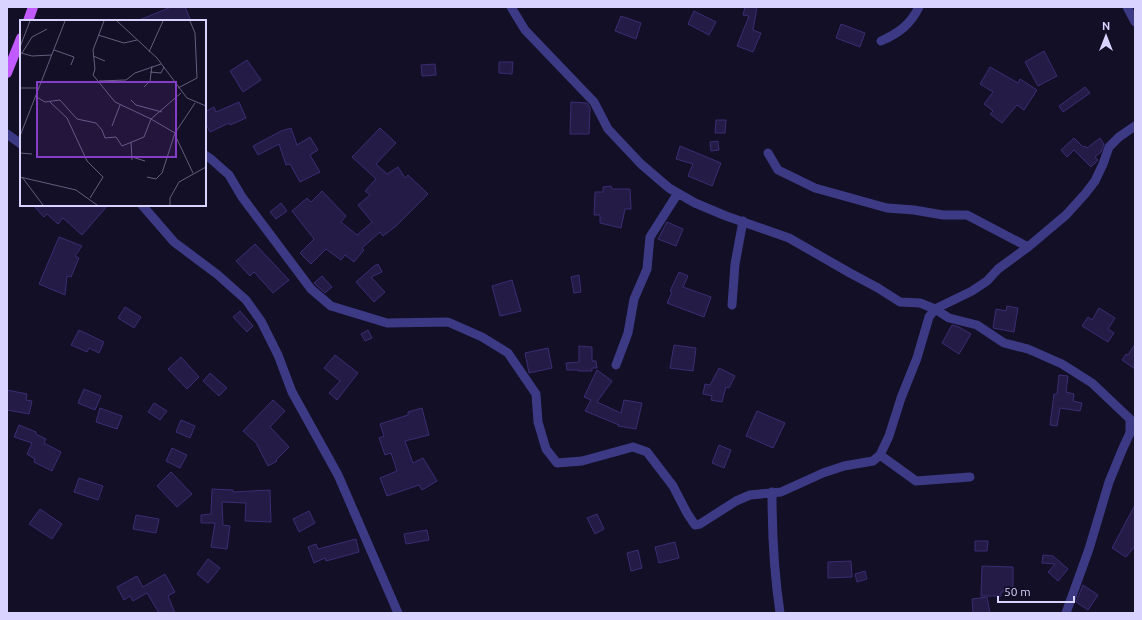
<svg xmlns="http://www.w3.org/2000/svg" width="1142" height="620" font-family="Ubuntu,sans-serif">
  <rect width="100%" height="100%" fill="#130f26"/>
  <!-- building -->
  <path fill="#241b47" stroke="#3b2d73" d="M171,7H185L191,21H137Z
    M745,7H757L753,30L761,33L753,52L737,46L749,16L743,15Z
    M694,11L716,22L709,35L688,24Z
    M621,16L641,23L636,39L615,31Z
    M841,24L865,33L860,47L836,38Z
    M1044,51L1057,76L1038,86L1025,62Z
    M247,60L261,80L243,92L230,71Z
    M499,62H513L512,74L499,73Z
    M435,64L436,75L422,76L421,65Z
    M990,67L1018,83L1020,79L1037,90L1024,110L1017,105L1002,123L990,114L993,111L984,104L993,92L980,84Z
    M1085,87L1090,93L1063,112L1059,106Z
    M239,102L246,118L230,125L229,123L210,132L205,122V112L214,107L216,112Z
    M571,102L587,103L589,106L590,108L589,134H570Z
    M716,120H726L725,133H715Z
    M291,128L297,145L310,137L318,150L310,155L320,172L300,182L290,164L286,165L279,144L258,155L253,146L281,131Z
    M380,128L396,143L376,164L387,174L398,167L405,178L408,175L428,194L396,226L383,236L380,232L362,248L364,250L354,262L345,255L341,260L326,249L311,264L300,253L314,239L292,211L307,198L311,202L322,191L346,216L341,222L357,235L372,222L358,205L370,195L365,191L376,179L352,157Z
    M1074,138L1083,147L1085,146L1087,148L1100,138L1104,144L1101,152L1095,157L1098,160L1091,167L1074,150L1067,157L1061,150Z
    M718,141L719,150L711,151L710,142Z
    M680,146L721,163L712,186L688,176L693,164L676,159Z
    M611,186L612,189H630L631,209H625L621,228L600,223V215H594L595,192H603V187Z
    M281,203L287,211L276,219L270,212Z
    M33,205H108L82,235L63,218L58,224L47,214L44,217Z
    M667,222L683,229L676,246L658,239Z
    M59,237L82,246L75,256L79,258L71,277L67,276L65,295L39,284Z
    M255,244L289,280L273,293L254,272L250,276L236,261Z
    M378,264L382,272L371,277L385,292L374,302L356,282L374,266Z
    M679,272L688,276L683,287L711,297L704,317L667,303L672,292L670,291Z
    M579,275L581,292L574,293L571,277Z
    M322,276L332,287L325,293L314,283Z
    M512,280L521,311L500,316L492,286Z
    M1007,306L1018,308L1014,332L993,328L996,309L1006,311Z
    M125,307L141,317L134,328L118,318Z
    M1099,308L1115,318L1108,329L1114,333L1108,342L1082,326L1088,317L1092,320Z
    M240,311L253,326L247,332L233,317Z
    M952,325L959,327L971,334L959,354L942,343Z
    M79,330L104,342L99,353L89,348L87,352L71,345Z
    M368,330L372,338L365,341L361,334Z
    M1135,344V369L1122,360L1126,354L1128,355Z
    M674,345L696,348L693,371L670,368Z
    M579,346L592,347V361H596L597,368H592V371H578V370H567L566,363L579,362Z
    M548,348L552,368L529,373L525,353Z
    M335,355L358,373L337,400L329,393L340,381L324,368Z
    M181,357L199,377L187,389L168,369Z
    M719,368L735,376L729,388L726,387L722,402L711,400L712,396L703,394L705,384L710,385Z
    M597,370L612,381L597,402L621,413L624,400L642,403L636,429L618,426L619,425L585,411L591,400L584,397Z
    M210,373L227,388L219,396L203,381Z
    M1059,375L1068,376L1066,392L1074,394L1073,401L1082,403L1080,411L1060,408L1057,426L1050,425L1054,394H1057Z
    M84,389L101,396L95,410L78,403Z
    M7,390L27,394L26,400L32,401L29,414L7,410Z
    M273,400L285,411L270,427L289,447L276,460L277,461L268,466L256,443L243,431Z
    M154,403L167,411L160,420L148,412Z
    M100,408L122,416L117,429L96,422Z
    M422,408L429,435L405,441L413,463L423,458L437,481L422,490L419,485L387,496L380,478L397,471L391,453L385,455L379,438L384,436L380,424L408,415V412Z
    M757,411L785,423L773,448L746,436Z
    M181,420L195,426L190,438L176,432Z
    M19,425L36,432V434L46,439L44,443L61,452L52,471L34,462L35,459L27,454L32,443L14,437Z
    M719,445L731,450L724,468L712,463Z
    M172,448L187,455L180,468L166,461Z
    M171,472L192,494L177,507L157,486Z
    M79,478L103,486L98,500L74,492Z
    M212,489L233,490V492L270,490L271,522L245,521L246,503L222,502L223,525L230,526L227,549L211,547L215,523H201V515L211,514Z
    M1135,505V546L1126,557L1112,548Z
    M40,509L62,524L52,539L29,524Z
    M309,511L315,523L299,532L293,519Z
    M597,514L604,529L595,534L587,518Z
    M136,515L159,519L156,533L133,529Z
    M427,530L429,540L406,544L404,534Z
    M356,539L359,552L326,561L325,558L314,563L308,547L316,544L318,549Z
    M975,541H988L987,551H975Z
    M675,542L679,558L659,563L655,547Z
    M638,550L642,568L631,571L627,553Z
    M1043,555L1053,556L1068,569L1058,581L1048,572L1055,564L1042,563Z
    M208,559L220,568L208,583L197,574Z
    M851,561L852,577L828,578V562Z
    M982,566L1013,567V592H1001V596H981Z
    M865,571L867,579L857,582L855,574Z
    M165,574L175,592L168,596L175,613H159L147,593L133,601L130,596L124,600L117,587L137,576L143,587Z
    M1083,585L1098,595L1088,610L1076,602Z
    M987,597L990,613H973L972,599Z"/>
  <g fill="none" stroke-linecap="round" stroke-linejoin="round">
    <!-- minor -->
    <path stroke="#3d3a85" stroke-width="9" d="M511,7L525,30L594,102L608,129L641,164L669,188L695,203L726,216L789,238L850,273L878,288L900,302L920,303L935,309L972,291L987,281L998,269L1028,247L1066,215L1085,194L1095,181L1103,164L1109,147L1119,137L1135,126
      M1127,7L1135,22
      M881,41C899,33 910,25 919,7
      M7,134L21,144
      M768,153L778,170L815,188L887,208L914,210L943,215H967L1028,247
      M205,155L211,159L229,175L242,197L311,289L331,306L387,323L448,322L482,337L508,353L536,394L538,422L546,449L557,463L582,461L633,447L647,452L673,486L687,513L695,525L700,524L736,501L750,495L781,492L823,473L844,466L873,461L880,455L889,436L901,398L917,358L929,317L935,309L949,318L977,325L1004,343L1028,349L1062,364L1092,383L1130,419V433L1123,448L1109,482L1089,549L1066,613
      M142,205L174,242L218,275L246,300L261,321L278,355L292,392L338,475L398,613
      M732,305L735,264L743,221
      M616,365L628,333L634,299L647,269L650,237L678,193
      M880,455L916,481L970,477
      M772,492C772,533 774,573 780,613"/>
    <!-- primary -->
    <path stroke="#c25bff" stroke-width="10" d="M28,21L33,7
      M7,73L21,38"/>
  </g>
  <!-- overview -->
  <g transform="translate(20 20)">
    <rect width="186" height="186" fill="#130f26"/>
    <path fill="none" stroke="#625e7d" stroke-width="1" d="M84,1L73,30L75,49L73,55L95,82L131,99L161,73M97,1L137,38L167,78L186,86M78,15L104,23L117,20M0,27L10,1M34,30L54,37L51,45M129,32L143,1M1,33L12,36L32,35M2,33L12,17L27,9M73,36L85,41M130,52L141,53L144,47M79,61L106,60L115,53L141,44M124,67L130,61L132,46M0,68H19M158,68L177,58L175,13L170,1M15,76L25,82L40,80L57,99L76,103L82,110L85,118L96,117L102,126L124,117L131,99L155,113M111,80L116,85L142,92M30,82L47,98L67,141L83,157L70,178M92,106L100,85M155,115L173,153M0,116L45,1M111,122L112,140M0,133L12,134M112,137L125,141M0,157L56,170L77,185M2,157L23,185M127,157L136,159L142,153L155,113L175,83M150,185V178L159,162L186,147"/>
    <path fill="#843dc5" fill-opacity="0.15" stroke="#843dc5" stroke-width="2" d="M17,62H156V137H17Z"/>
    <rect width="186" height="186" fill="none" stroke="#d9d4ff" stroke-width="2"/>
  </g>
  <!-- border -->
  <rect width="1142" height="620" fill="none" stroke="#d9d4ff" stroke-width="16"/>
  <!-- north arrow -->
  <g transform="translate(1106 36)" stroke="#130f26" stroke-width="3" paint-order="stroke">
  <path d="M0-3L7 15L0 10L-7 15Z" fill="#d9d4ff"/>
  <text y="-6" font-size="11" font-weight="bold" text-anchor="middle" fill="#d9d4ff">N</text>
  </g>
  <!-- scale -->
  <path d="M998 596v6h76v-6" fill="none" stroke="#d9d4ff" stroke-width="2"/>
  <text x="1004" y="596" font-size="12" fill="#d9d4ff" stroke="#130f26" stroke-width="3" paint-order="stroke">50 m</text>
</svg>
